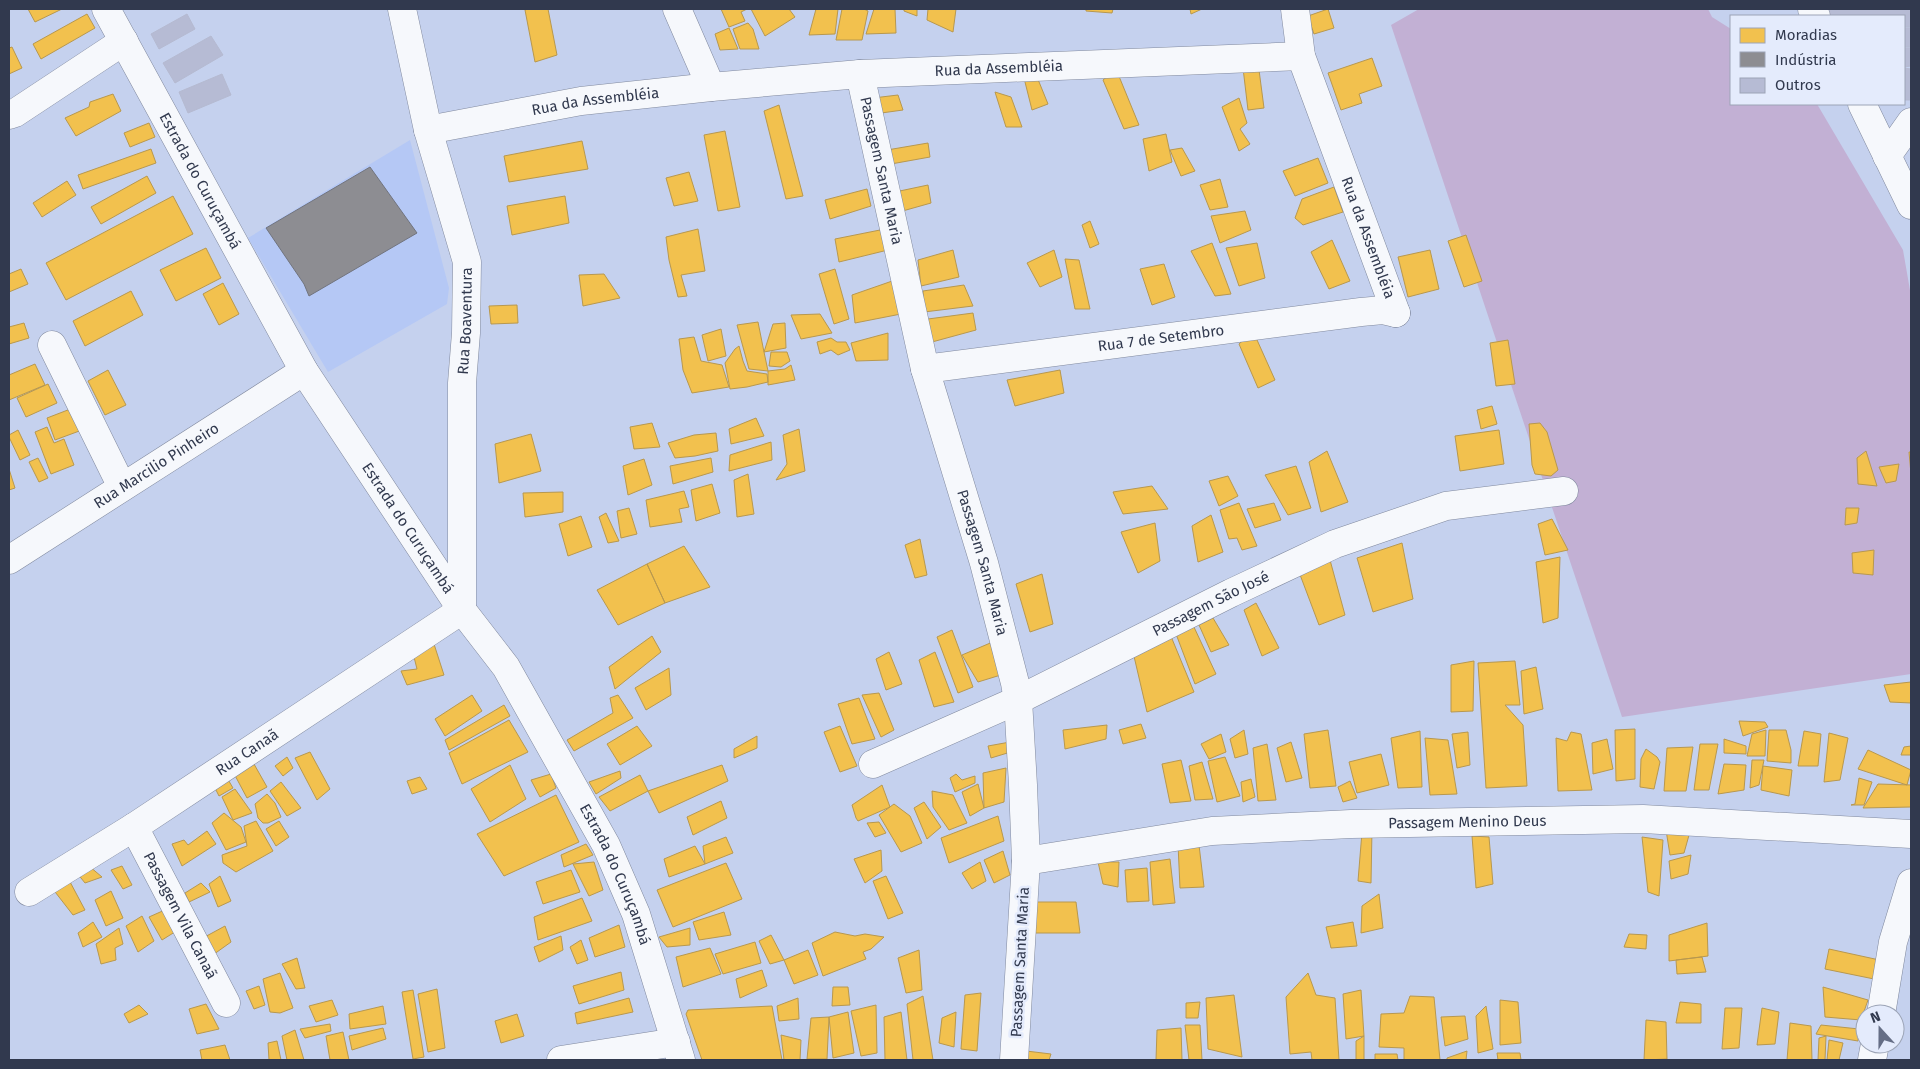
<svg xmlns="http://www.w3.org/2000/svg" width="1920" height="1069" font-family="'Fira Sans',sans-serif">
  <rect width="100%" height="100%" fill="#c5d1ee"/>
  <!-- built -->
  <path fill="#b5c8f5" d="M410,140L449,288L447,304L328,372L248,238Z"/>
  <!-- green -->
  <path fill="#c2b0d4" d="M1419,9H1708L1712,17L1731,29V104H1817L1903,250L1911,296V674L1622,717L1391,25Z"/>
  <!-- homes -->
  <path fill="#f2c14e" stroke="#b8984e" d="M28,9H62L35,22Z
    M527,9H548L557,55L535,62L525,10Z
    M721,9H747L741,12L745,21L729,27Z
    M751,9H789L795,17L765,36Z
    M816,9H838L835,34L809,35Z
    M842,9H864L868,11L862,40H836Z
    M874,9H895L896,33L866,34Z
    M904,9H917V16L904,11Z
    M928,9H956L953,32L927,20Z
    M1086,9H1113L1112,13L1086,11Z
    M1190,9H1202L1191,14Z
    M1328,9L1334,28L1314,34L1308,16Z
    M87,14L95,28L41,59L33,44Z
    M748,23L753,29L759,49H740L733,29Z
    M729,28L738,49L720,50L715,34Z
    M12,47L22,68L9,74V48Z
    M1372,58L1382,86L1359,94L1362,103L1341,110L1328,73Z
    M1243,68L1259,70L1264,108L1248,110Z
    M1116,69L1139,125L1124,129L1103,80Z
    M1035,72L1048,104L1032,110L1023,74Z
    M995,92L1011,97L1022,127H1006Z
    M113,94L121,111L76,136L65,118L89,107L90,102Z
    M898,95L903,110L874,114L873,98Z
    M1239,98L1247,123L1240,129L1250,144L1239,151L1222,107Z
    M779,105L803,196L786,199L764,111Z
    M149,123L155,137L130,147L124,133Z
    M725,131L740,207L718,211L704,135Z
    M1166,134L1172,162L1149,171L1143,139Z
    M582,141L588,169L509,182L504,156Z
    M928,143L930,157L891,164L887,150Z
    M1182,148L1195,171L1181,176L1170,150Z
    M151,149L156,163L83,189L78,175Z
    M1318,158L1328,183L1295,196L1283,171Z
    M689,172L698,201L674,206L666,178Z
    M147,176L156,193L101,224L91,207Z
    M1220,179L1228,207L1210,210L1200,185Z
    M67,181L76,195L42,217L33,203Z
    M928,185L931,203L899,212L895,192Z
    M1334,187L1343,212L1303,225L1295,218L1302,199Z
    M867,189L871,206L830,219L825,200Z
    M173,196L193,234L66,300L46,263Z
    M565,196L569,223L512,235L507,206Z
    M1245,211L1251,230L1220,243L1211,216Z
    M1090,221L1099,244L1090,248L1082,225Z
    M698,229L705,271L681,275L687,296L678,297L669,260L666,237Z
    M885,229L892,249L839,262L835,239Z
    M1466,235L1482,281L1464,287L1448,241Z
    M1332,240L1350,281L1329,289L1311,252Z
    M1212,243L1231,294L1215,296L1191,251Z
    M1257,243L1265,278L1239,286L1226,248Z
    M206,248L221,278L176,301L160,270Z
    M953,250L959,277L921,286L918,260Z
    M1054,250L1062,277L1040,287L1027,263Z
    M1430,250L1439,289L1408,297L1398,257Z
    M1065,259L1079,260L1090,309H1075Z
    M1164,264L1175,297L1152,305L1140,269Z
    M21,269L28,284L9,292V274Z
    M835,269L849,319L834,324L819,274Z
    M604,274L620,298L583,306L579,275Z
    M898,279L906,313L855,323L852,295Z
    M223,283L239,314L219,325L203,294Z
    M964,285L973,306L924,312L923,291Z
    M131,291L143,315L85,346L73,321Z
    M517,305L518,323L491,324L489,306Z
    M973,313L976,330L932,342L928,319Z
    M820,314L832,333L801,339L791,315Z
    M758,322L764,352L768,371L749,369L737,325Z
    M24,323L29,338L9,344V327Z
    M785,323L786,348L764,352L773,324Z
    M721,329L726,356L708,361L702,335Z
    M1253,331L1275,380L1258,388L1239,344Z
    M888,333V360L856,361L851,343Z
    M694,337L701,361L722,365L729,387L692,393L683,370L679,339Z
    M831,338L837,342H846L850,350L838,355L831,350L820,354L817,342Z
    M1508,340L1515,384L1496,386L1490,343Z
    M739,346L743,361L747,371L767,374L768,382L747,387L730,389L725,363L735,349Z
    M771,352H787L790,361L781,367L769,366Z
    M35,364L45,385L9,400V375Z
    M791,365L795,380L768,385V371L785,369Z
    M108,370L126,405L105,415L88,381Z
    M1060,370L1064,393L1015,406L1007,380Z
    M48,384L57,403L26,417L17,398Z
    M1492,406L1497,424L1481,429L1477,410Z
    M73,408L82,430L55,440L47,418Z
    M756,418L764,436L731,444L729,429Z
    M652,423L660,447L634,449L630,427Z
    M1540,423L1547,432L1558,470L1551,476L1535,474L1532,465L1529,424Z
    M47,427L54,443L64,439L74,465L51,474L35,432Z
    M799,429L805,471L776,480L787,464L783,435Z
    M18,430L30,455L20,460L9,437V435Z
    M1499,430L1504,464L1460,471L1455,436Z
    M716,433L718,451L695,456L675,458L668,443L694,435Z
    M531,434L541,471L499,483L495,444Z
    M771,442L772,460L729,471L730,455Z
    M1327,451L1348,502L1321,512L1309,462Z
    M1866,451L1877,486L1858,484L1857,458Z
    M1909,452H1911V474Z
    M38,458L48,478L39,482L29,462Z
    M711,458L713,472L673,484L670,466Z
    M644,459L652,485L628,495L623,466Z
    M1899,464L1896,481L1886,483L1879,467Z
    M1296,466L1311,508L1288,515L1265,475Z
    M9,469L15,488L9,490Z
    M748,474L754,514L737,517L734,480Z
    M1228,476L1238,496L1219,506L1209,481Z
    M712,484L720,513L696,521L691,490Z
    M1152,486L1168,509L1123,514L1113,492Z
    M684,491L689,507L679,509L682,522L650,527L646,500Z
    M563,492V512L525,517L523,493Z
    M1239,503L1257,546L1242,550L1237,538L1229,539L1220,510Z
    M1274,503L1281,520L1255,528L1247,509Z
    M629,508L637,534L621,538L617,511Z
    M1846,508H1859L1857,523L1845,525Z
    M606,513L619,541L608,543L599,517Z
    M1211,515L1223,552L1198,562L1192,526Z
    M581,516L592,547L568,556L559,524Z
    M1552,519L1568,550L1545,555L1538,524Z
    M1155,523L1160,561L1138,573L1121,532Z
    M920,539L927,575L915,578L905,545Z
    M1402,543L1413,599L1373,612L1357,558Z
    M684,546L710,587L665,603L647,564Z
    M1874,550L1873,575L1853,573L1852,553Z
    M1560,557L1558,618L1543,623L1536,562Z
    M1330,560L1345,615L1319,625L1299,572Z
    M647,564L665,603L618,625L597,590Z
    M1042,574L1053,624L1030,632L1016,584Z
    M1256,603L1279,648L1262,656L1244,610Z
    M1213,618L1229,645L1211,652L1199,625Z
    M1193,625L1216,674L1195,684L1176,634Z
    M952,630L973,687L958,693L937,637Z
    M1170,634L1194,692L1147,712L1133,652Z
    M652,636L661,652L615,689L609,667Z
    M433,641L444,675L407,685L401,671L417,669L411,645Z
    M995,641L1004,674L978,682L962,655Z
    M889,652L902,684L886,690L876,659Z
    M935,652L954,702L934,707L919,660Z
    M1474,661L1473,711L1451,712V665Z
    M1515,661L1520,705H1505L1523,725L1527,786L1486,788L1478,663Z
    M1536,667L1543,709L1524,714L1521,671Z
    M669,668L671,695L646,710L635,688Z
    M1911,682V703L1890,702L1884,685Z
    M879,693L894,730L881,737L862,695Z
    M472,695L482,711L445,736L435,719Z
    M618,695L633,718L574,751L567,740L613,713L610,698Z
    M859,698L875,739L852,744L838,704Z
    M504,705L510,716L449,750L445,740Z
    M509,720L528,752L462,784L449,753Z
    M1739,721L1765,722L1768,727L1743,736Z
    M1141,724L1146,738L1123,744L1119,730Z
    M1107,725L1106,739L1065,749L1063,730Z
    M637,726L652,746L620,765L607,744Z
    M840,726L857,766L840,772L824,732Z
    M1635,729V779L1616,781L1615,730Z
    M1244,730L1248,754L1235,758L1230,739Z
    M1328,730L1336,786L1310,788L1304,734Z
    M1766,730L1765,756H1747L1752,734Z
    M1769,730H1786L1791,750V763L1767,761Z
    M1420,731L1422,787L1398,788L1391,738Z
    M1804,731L1821,734L1818,766H1798Z
    M1468,732L1470,765L1457,768L1452,734Z
    M1571,732L1581,734L1592,790L1558,791L1556,738L1567,741Z
    M1829,733L1848,738L1840,780L1824,782Z
    M1221,734L1226,752L1209,759L1201,744Z
    M757,736V748L734,758V749Z
    M1425,738L1448,740L1457,794L1430,795Z
    M1607,739L1613,769L1593,774L1592,743Z
    M1724,739L1746,746V754L1724,753Z
    M1010,742L1014,751L991,758L988,746Z
    M1291,742L1302,778L1286,782L1277,748Z
    M1267,744L1276,800L1258,801L1253,748Z
    M1700,744H1718L1709,790H1694Z
    M1911,746V755H1901L1904,747Z
    M1693,747L1686,791H1664L1667,748Z
    M1646,749L1657,757L1660,762L1654,789L1640,787L1641,759Z
    M1868,750L1911,770L1907,785L1858,769Z
    M310,752L330,789L317,800L295,758Z
    M1381,754L1389,785L1357,793L1349,762Z
    M250,757L267,787L247,798L231,768Z
    M287,757L293,768L283,776L275,766Z
    M1225,757L1240,796L1217,802L1208,761Z
    M1181,760L1191,801L1170,803L1162,764Z
    M1752,760H1764L1759,785L1750,788Z
    M1202,762L1213,799L1195,800L1189,766Z
    M1724,764L1746,765L1744,790L1718,794Z
    M510,765L526,799L490,822L471,789Z
    M722,765L728,781L659,813L648,791Z
    M1763,766L1792,770L1789,796L1761,790Z
    M1006,768L1004,802L984,808L983,773Z
    M223,771L233,788L219,796L211,780Z
    M620,771L621,778L596,794L589,782Z
    M551,774L556,788L540,797L531,780Z
    M956,774L962,780L975,776V783L955,792L950,778Z
    M640,775L648,791L610,811L599,797Z
    M420,777L427,789L412,794L407,781Z
    M1859,778L1872,782L1864,805H1851L1855,804Z
    M1251,779L1255,797L1243,802L1241,782Z
    M1350,781L1357,798L1343,802L1338,787Z
    M281,782L301,808L287,816L270,791Z
    M978,784L984,808L970,816L962,792Z
    M1878,784L1911,785V807L1863,808Z
    M882,785L890,807L858,821L856,818L852,805Z
    M235,789L252,813L233,820L222,797Z
    M932,791L953,795L967,823L949,830L933,807Z
    M267,794L275,803L281,817L268,823H263L258,818L255,804Z
    M556,795L579,842L504,876L477,834Z
    M721,801L727,818L693,835L687,817Z
    M924,802L941,827L927,839L914,808Z
    M894,804L910,816L922,843L901,852L879,815Z
    M224,813L241,827L246,842L226,850L212,823Z
    M998,816L1004,841L949,863L941,838Z
    M256,821L273,851L236,872L223,863L222,855L247,846L244,826Z
    M279,821L289,837L276,846L266,829Z
    M879,822L886,833L875,837L867,823Z
    M1691,828L1684,853L1670,855L1666,830Z
    M1372,829L1371,883L1358,881L1362,832Z
    M207,831L216,844L182,866L172,844L184,840L188,845Z
    M1472,836L1489,837L1493,884L1476,888Z
    M726,837L733,853L705,864L703,846Z
    M1642,837L1663,840L1659,896L1648,892Z
    M586,844L593,855L564,867L561,855Z
    M1178,844L1199,845L1204,887L1180,888Z
    M695,846L705,864L669,877L664,859Z
    M881,850L882,871L865,883L854,859Z
    M1003,851L1010,875L994,883L984,860Z
    M1691,855L1688,874L1671,879L1669,861Z
    M1170,859L1175,903L1153,905L1150,862Z
    M594,862L603,890L589,896L573,864Z
    M980,862L986,881L972,889L962,873Z
    M1098,862H1119L1118,887L1103,884Z
    M726,863L742,899L673,927L657,890Z
    M89,866L102,877L85,883L77,873Z
    M122,866L132,885L123,889L111,870Z
    M1147,868L1149,901L1127,902L1125,870Z
    M571,870L580,892L543,904L536,882Z
    M220,876L231,901L218,907L209,884Z
    M886,876L903,913L888,919L873,881Z
    M69,880L85,910L73,915L52,888Z
    M201,883L210,892L189,902L185,893Z
    M111,891L123,918L106,926L95,900Z
    M1379,894L1383,928L1361,933L1362,906Z
    M582,898L592,921L538,940L534,917Z
    M1030,902H1076L1080,933H1030Z
    M167,909L178,930L162,940L149,917Z
    M724,912L731,935L699,940L693,922Z
    M142,916L154,941L138,952L126,926Z
    M93,922L102,937L83,947L78,933Z
    M1353,922L1357,946L1331,948L1326,927Z
    M1707,923L1708,956L1669,961V935Z
    M619,925L625,947L595,957L589,938Z
    M225,926L231,942L210,957L201,939Z
    M119,928L123,944L115,948L116,960L101,964L96,944Z
    M690,928V945L667,947L659,937Z
    M835,932L855,936L865,934L884,937L871,949L863,952L866,959L823,976L812,943Z
    M1629,934L1647,935L1646,949L1624,947Z
    M771,935L784,960L770,964L759,941Z
    M561,936L563,950L539,962L534,947Z
    M581,940L588,960L577,964L570,947Z
    M755,942L761,963L723,974L715,954Z
    M710,948L721,974L683,987L676,957Z
    M1829,949L1884,961L1879,980L1825,969Z
    M808,950L818,975L794,984L784,960Z
    M919,950L922,990L906,993L898,958Z
    M1702,957L1706,972L1677,974L1676,960Z
    M297,958L305,988L296,989L282,964Z
    M762,970L767,986L740,998L736,979Z
    M621,972L624,990L579,1004L573,986Z
    M280,973L293,1008L280,1013L270,1012L263,979Z
    M1308,973L1316,995L1335,998L1339,1060H1312L1311,1052L1290,1054L1286,997Z
    M259,986L265,1005L254,1009L246,991Z
    M833,987H848L850,1005L832,1006Z
    M1823,987L1868,1000L1861,1020L1825,1017Z
    M437,989L445,1048L428,1052L418,994Z
    M413,990L424,1057L413,1059L402,992Z
    M1361,990L1364,1036L1346,1039L1343,994Z
    M981,993L977,1051L961,1049L965,995Z
    M1234,995L1242,1057L1208,1049L1206,998Z
    M923,996L933,1060H913L907,1004Z
    M1410,996L1434,997L1440,1060H1404V1048L1379,1047L1381,1014L1404,1013Z
    M629,998L633,1012L577,1024L575,1013Z
    M798,998L799,1019L779,1021L777,1006Z
    M332,1000L338,1015L316,1022L309,1006Z
    M1500,1000L1518,1002L1521,1043L1500,1045Z
    M1200,1002L1198,1018H1186V1003Z
    M1680,1002L1701,1004V1023H1676Z
    M206,1004L219,1029L197,1034L189,1009Z
    M139,1005L148,1014L129,1023L124,1014Z
    M876,1005L877,1053L861,1056L851,1011Z
    M383,1006L386,1024L350,1029L349,1014Z
    M772,1006L782,1060H702L686,1014L688,1010Z
    M1486,1006L1493,1049L1478,1053L1476,1016Z
    M1725,1008H1742L1739,1048L1722,1049Z
    M1762,1008L1779,1012L1775,1044L1757,1045Z
    M848,1012L854,1053L833,1058L829,1017Z
    M901,1012L907,1060H885L884,1017Z
    M956,1012L954,1047L939,1043L942,1018Z
    M517,1014L524,1036L501,1043L495,1021Z
    M1465,1016L1468,1039L1445,1046L1441,1017Z
    M829,1017L827,1059H807L811,1018Z
    M1646,1020L1666,1022L1667,1059L1644,1060Z
    M1790,1023L1811,1026L1812,1060H1787Z
    M330,1024L331,1031L305,1038L300,1029Z
    M1185,1025H1200L1202,1060H1189Z
    M1821,1025L1859,1029L1858,1041L1816,1034Z
    M383,1028L386,1039L352,1050L349,1036Z
    M1181,1028L1182,1060H1156L1157,1030Z
    M295,1030L304,1060H287L282,1036Z
    M343,1032L349,1060H330L326,1036Z
    M781,1035L801,1040L800,1060H784Z
    M1364,1036V1060H1356V1041Z
    M1826,1036L1825,1060H1818L1819,1038Z
    M1829,1040L1843,1043L1839,1060H1827Z
    M277,1041L281,1060H269L268,1043Z
    M225,1045L230,1060H202L200,1050Z
    M1018,1050L1051,1054L1049,1060H1017Z
    M1467,1051L1466,1060H1447V1058Z
    M1497,1053H1520L1521,1060H1498Z
    M1375,1054H1397L1398,1060H1375Z"/>
  <!-- industry -->
  <path fill="#8d8d92" stroke="#71747e" d="M370,167L417,233L309,296L304,284L266,228Z"/>
  <!-- building -->
  <path fill="#b6bbd4" stroke="#b5bad1" d="M1830,9H1911V27H1904V16H1830Z
    M187,14L195,29L159,49L151,34Z
    M1904,28H1911V47H1904Z
    M211,36L223,55L175,83L163,63Z
    M1904,48H1911V66L1904,67Z
    M1904,68L1911,69V100H1904Z
    M222,74L231,95L188,113L179,92Z"/>
  <g fill="none" stroke-linecap="round" stroke-linejoin="round">
    <!-- minor casing -->
    <g stroke="#80899e" stroke-width="29">
      <g id="minor">
        <path id="s1" d="M106,9L304,371L462,610L506,667L606,845L636,914L681,1060"/>
        <path d="M677,9L711,87"/>
        <path id="s2" d="M1295,9L1301,56L1396,313"/>
        <path d="M1812,9L1816,16"/>
        <path id="s3" d="M860,74L925,369L984,563L1015,683L1018,700L1023,785L1026,861L1014,1060"/>
        <path d="M1862,104L1911,205"/>
        <path d="M9,115L15,113L124,41"/>
        <path id="s4" d="M428,130L581,101L711,87L860,74L1301,56"/>
        <path d="M1887,156L1911,122"/>
        <path d="M52,345L122,487"/>
        <path id="s5" d="M925,369L1361,312L1383,310L1396,313"/>
        <path id="s6" d="M9,560L304,371"/>
        <path id="s7" d="M873,764L1018,700L1231,593L1335,544L1446,506L1564,491"/>
        <path id="s8" d="M134,827L226,1003"/>
        <path id="s9" d="M1026,861L1212,831L1351,824L1643,819L1911,834"/>
        <path id="s10" d="M29,892L134,827L462,610V383L466,333L467,262L428,130L402,9"/>
        <path d="M1881,1014L1893,942L1911,883"/>
        <path d="M561,1060L676,1042"/>
        <path d="M1872,1060L1875,1044"/>
      </g>
    </g>
    <!-- minor -->
    <use href="#minor" stroke="#f6f8fc" stroke-width="28"/>
  </g>
  <g text-anchor="middle" stroke-width="5" stroke-linejoin="round" paint-order="stroke">
    <!-- street labels -->
    <g font-size="15" fill="#31394e" stroke="#e4ebfc">
      <text dy="5" stroke="none"><textPath href="#s4" startOffset="575">Rua da Assembléia</textPath></text>
      <text dy="5" stroke="none"><textPath href="#s4" startOffset="170">Rua da Assembléia</textPath></text>
      <text dy="5" stroke="none"><textPath href="#s3" startOffset="99">Passagem Santa Maria</textPath></text>
      <text dy="5" stroke="none"><textPath href="#s1" startOffset="196">Estrada do Curuçambá</textPath></text>
      <text dy="5" stroke="none"><textPath href="#s2" startOffset="241">Rua da Assembléia</textPath></text>
      <text dy="5" stroke="none"><textPath href="#s10" startOffset="806">Rua Boaventura</textPath></text>
      <text dy="5" stroke="none"><textPath href="#s5" startOffset="238">Rua 7 de Setembro</textPath></text>
      <text dy="5" stroke="none"><textPath href="#s6" startOffset="175">Rua Marcilio Pinheiro</textPath></text>
      <text dy="5" stroke="none"><textPath href="#s1" startOffset="601">Estrada do Curuçambá</textPath></text>
      <text dy="5" stroke="none"><textPath href="#s3" startOffset="504">Passagem Santa Maria</textPath></text>
      <text dy="5" stroke="none"><textPath href="#s7" startOffset="374">Passagem São José</textPath></text>
      <text dy="5" stroke="none"><textPath href="#s10" startOffset="259">Rua Canaã</textPath></text>
      <text dy="5" stroke="none"><textPath href="#s9" startOffset="444">Passagem Menino Deus</textPath></text>
      <text dy="5" stroke="none"><textPath href="#s1" startOffset="1006">Estrada do Curuçambá</textPath></text>
      <text dy="5" stroke="none"><textPath href="#s8" startOffset="100">Passagem Vila Canaã</textPath></text>
      <text transform="translate(1020 962) rotate(-87)" y="5">Passagem Santa Maria</text>
    </g>
  </g>
  <!-- border -->
  <rect width="1920" height="1069" fill="none" stroke="#31394e" stroke-width="20"/>
  <!-- legend -->
  <rect x="1730" y="15" width="175" height="90" fill="#e4ebfc" stroke="#9ca4b6"/>
  <rect x="1740" y="28" width="25" height="15" fill="#f2c14e" stroke="#9ca4b6"/>
  <text x="1775" y="40" font-size="15" fill="#31394e">Moradias</text>
  <rect x="1740" y="52" width="25" height="15" fill="#8d8d92" stroke="#9ca4b6"/>
  <text x="1775" y="65" font-size="15" fill="#31394e">Indústria</text>
  <rect x="1740" y="78" width="25" height="15" fill="#b6bbd4" stroke="#9ca4b6"/>
  <text x="1775" y="90" font-size="15" fill="#31394e">Outros</text>
  <!-- north arrow -->
  <g transform="translate(1880 1029) rotate(339)"><circle r="24" fill="#e4ebfc" stroke="#9ca4b6"/>
  <path d="M0-4L9 19L0 12L-9 19Z" fill="#656e86"/>
  <text y="-8" font-size="14" font-weight="bold" text-anchor="middle" fill="#31394e">N</text>
  </g>
</svg>
